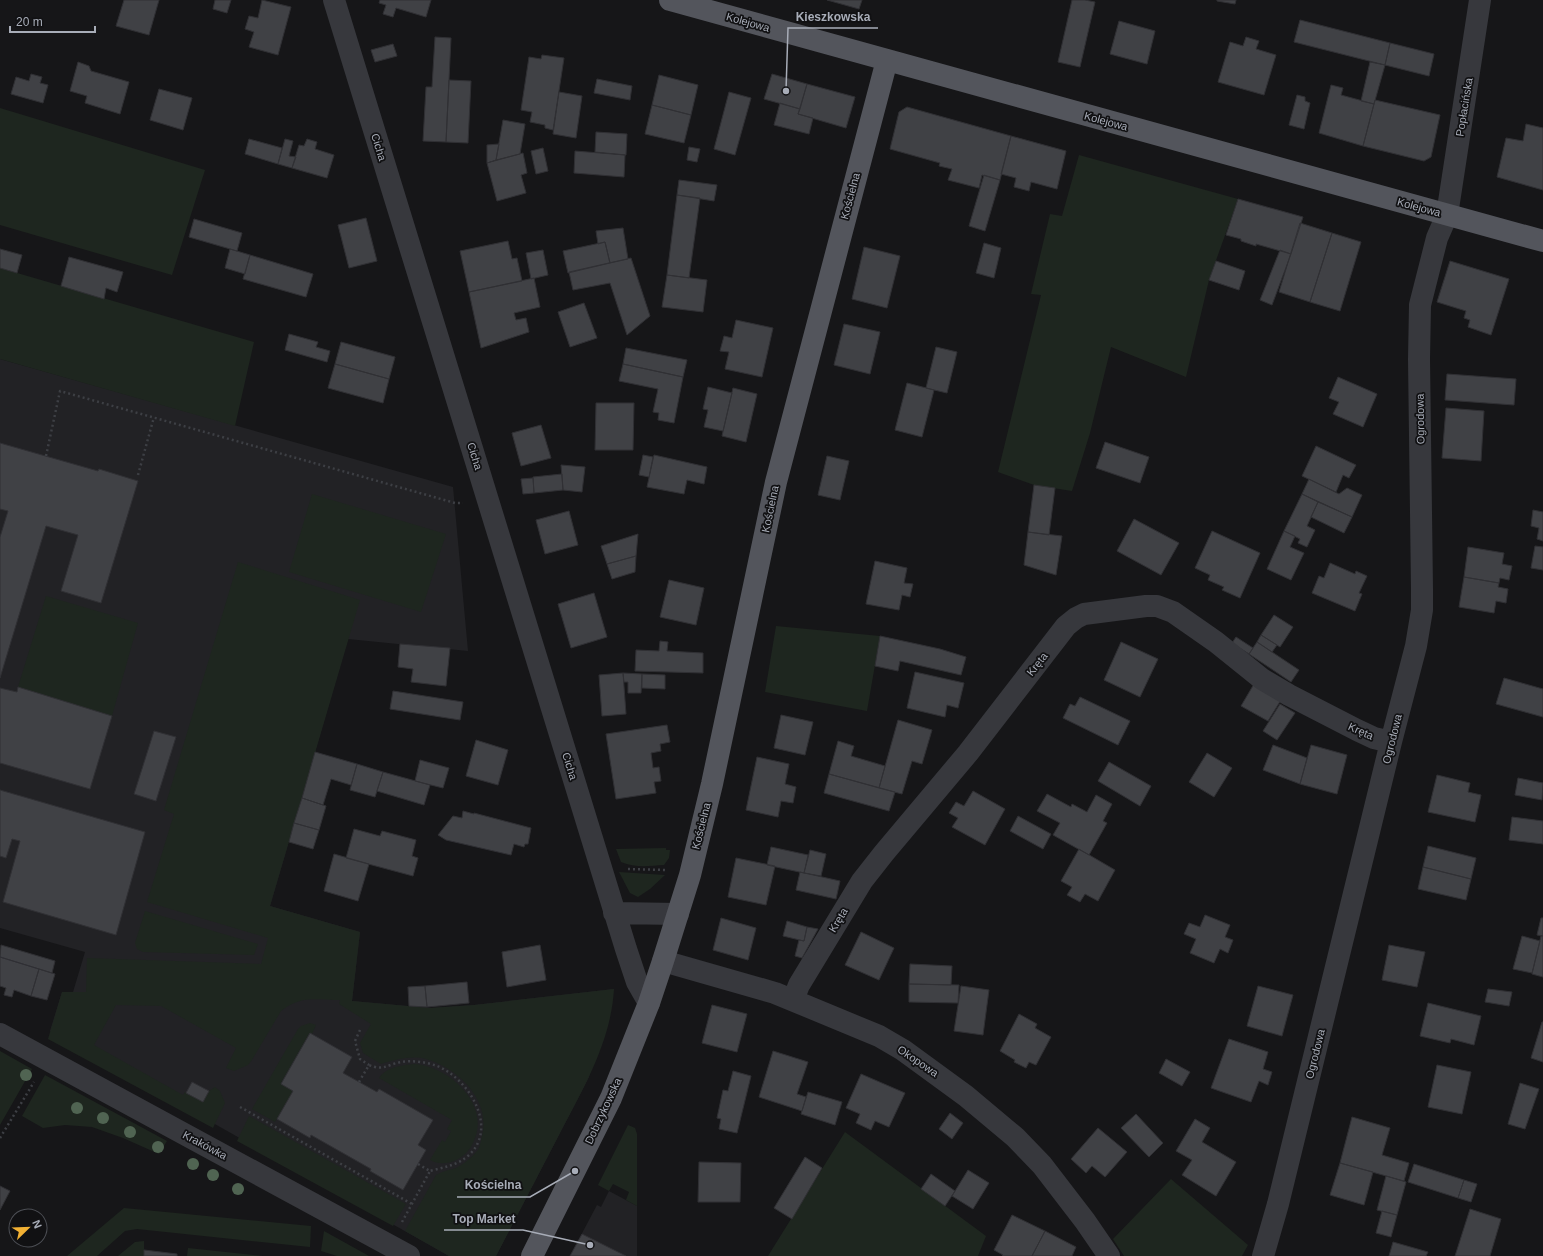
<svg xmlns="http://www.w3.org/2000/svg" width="1543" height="1256" font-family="Arial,sans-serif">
  <rect width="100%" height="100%" fill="#161618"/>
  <!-- built -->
  <path fill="#222225" d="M0,359L453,487L468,651L348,639L270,906L360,932L352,1001L430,1008L474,1005L614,989L589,1077L496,1256H449L50,1031L62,992H73L85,952L0,928Z
    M609,1191L637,1206V1256H570L597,1205L601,1207Z"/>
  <!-- green -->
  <path fill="#1e261f" d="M0,108L205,170L172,275L0,225Z
    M1079,155L1238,199L1209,280L1186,377L1111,347L1090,433L1072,491L1034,485L998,472L1041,295L1031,294L1050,214L1062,216Z
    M0,268L254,342L235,426L0,359Z
    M312,494L446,534L421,612L289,572Z
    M238,562L360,600L270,906L360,932L352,1001L430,1008L474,1005L614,989C611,1042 583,1089 559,1135C538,1175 517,1216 496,1256H449L405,1231L436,1175C443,1171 449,1170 456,1168C464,1164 472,1157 478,1150C480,1146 481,1141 482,1136C491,1100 458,1068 426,1059C411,1055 395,1060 381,1064L363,1053L360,1043L371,1024L339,1004L340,1000C316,1000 301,995 281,1011L252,1060L248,1065L234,1071L226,1068L236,1048L161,1006L116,1005L94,1045L183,1095L185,1092L203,1102L209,1091L215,1087L220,1091L225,1103L213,1128L48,1039L62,992H86L87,958L261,964L268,938L147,902L174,814L164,810Z
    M46,596L138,623L112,716L18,687Z
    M776,626L880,636L867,711L765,692Z
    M666,848V850H670L669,858L664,865C649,866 635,868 621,862L616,849Z
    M619,872L665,875L650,889L638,897L630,893Z
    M145,911L258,944L254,955L143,952L137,949L135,943Z
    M310,1023L316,1025L312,1034H309L281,1083L293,1091L275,1122L252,1109L298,1029L301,1026Z
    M0,1051L32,1069L0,1125Z
    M415,1064C450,1067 492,1105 473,1143C469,1152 461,1159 451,1162C444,1164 437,1164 430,1160L442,1140L445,1142L451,1131L447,1129L452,1120L379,1078C386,1067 403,1065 415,1064Z
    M45,1075L167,1141L159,1154L123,1138L92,1127L65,1125L43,1128L22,1116Z
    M249,1116L406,1204L393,1226L237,1141Z
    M628,1125L635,1128L637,1134V1206L626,1200L629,1192L613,1184L609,1191L598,1185Z
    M845,1132L986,1236L978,1256H768Z
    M1171,1179L1248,1245L1242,1256H1124L1113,1239Z
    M124,1208L311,1226L310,1247L137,1229L125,1231L97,1256H67Z
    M324,1231L369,1256H337L321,1251Z
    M144,1241V1256H118L135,1242Z
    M188,1248L263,1256H187Z"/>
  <!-- building -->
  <path fill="#404145" stroke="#303034" d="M124,0H159L149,35L116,26Z
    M215,0H231L227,13L213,9Z
    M262,0L291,7L278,55L249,47L254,32L245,29L249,16L258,18Z
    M380,0H431L426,17L396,8L393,17L383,14L386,5L379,3Z
    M827,0H862L859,9Z
    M1072,0H1085L1095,2L1080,67L1058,62Z
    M1217,0H1236L1235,4L1217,1Z
    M1300,20L1390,43L1385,65L1294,42Z
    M1119,21L1155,31L1147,64L1110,54Z
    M435,37L451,38L446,142L423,141L426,87H432Z
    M1246,37L1259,41L1256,49L1276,55L1264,95L1218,82L1230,42L1243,46Z
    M1390,43L1434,54L1429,76L1385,65Z
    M393,44L397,56L375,62L371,50Z
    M542,55L564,58L553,130L545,128V125L530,122L532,112L521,110L529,57L541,59Z
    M78,62L89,66L91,71L129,82L120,114L85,103L87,96L70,91Z
    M1370,62L1385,65L1374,104L1361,101Z
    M31,74L42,77L40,83L48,85L43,103L11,94L16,77L29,81Z
    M772,74L807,84L800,109L764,99Z
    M659,75L698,85L691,115L652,105Z
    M597,79L632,86L630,100L594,93Z
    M449,80L471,81L468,143L446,142Z
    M807,84L855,97L846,128L798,114Z
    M1331,85L1343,88L1341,95L1374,104L1363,146L1319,133Z
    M159,89L192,98L183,130L150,120Z
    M559,92L582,96L576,138L553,134Z
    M729,92L751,98L735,155L714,149Z
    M1297,95L1305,97V101L1310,103L1304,129L1289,125Z
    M1375,100L1440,115L1431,157L1424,161L1363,146Z
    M780,103L800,109L798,114L813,118L809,134L774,125Z
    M652,105L691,115L684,143L645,134Z
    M907,107L1011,136L1000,180L982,175L979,188L948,180L952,169L939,166L940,163L890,149L899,112Z
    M503,120L525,124L520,154L496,160Z
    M1526,124L1543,128V190L1497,177L1506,138L1523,141Z
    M596,132L627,134L626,155L595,152Z
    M1011,136L1066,151L1057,189L1031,182L1029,191L1014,187L1016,178L1001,174Z
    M249,139L282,148L278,164L245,154Z
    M285,139L293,141L289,156L296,157L292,168L278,164Z
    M307,139L317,142L315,149L334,155L327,178L292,168L299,145L304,146Z
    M499,144L496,160L487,163V145Z
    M689,147L700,149L697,162L687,160Z
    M543,148L548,171L536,174L531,151Z
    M575,151L625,155L624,177L574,173Z
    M523,153L527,173L521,175L526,193L497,201L487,163Z
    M984,175L1000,180L985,231L969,226Z
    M679,180L717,185L714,201L677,195Z
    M677,195L700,198L689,278L667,275Z
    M1238,199L1303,217L1291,254L1256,244V246L1241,241V239L1226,235Z
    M366,218L377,261L349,268L338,225Z
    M194,219L242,233L237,251L189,237Z
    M1300,223L1332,233L1310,302L1279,292Z
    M623,228L628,259L610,263L605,242L598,244L596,231Z
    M1332,233L1361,242L1340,311L1310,302Z
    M508,241L512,259L517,258L522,281L469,292L460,251Z
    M605,242L610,263L568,273L563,251Z
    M984,243L1001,248L994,278L976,273Z
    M864,247L900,256L887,308L852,299Z
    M0,249L22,255L17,273L0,268Z
    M230,249L250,255L245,274L225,268Z
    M543,250L548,275L531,279L526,253Z
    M1280,250L1291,254L1272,305L1260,300Z
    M250,255L313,274L306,297L243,279Z
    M69,257L123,272L117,292L106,288L104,299L61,286Z
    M631,258L650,316L627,335L610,283L573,290L569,272Z
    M1216,261L1245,271L1239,290L1209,280Z
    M1450,261L1509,279L1491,335L1468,327L1470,320L1464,318L1466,311L1437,302Z
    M667,275L707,280L703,312L662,307Z
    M534,278L540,307L514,313L516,320L526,318L529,332L481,348L469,292Z
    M584,303L597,338L570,347L558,312Z
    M736,320L773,328L762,377L725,369L729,352L720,351L724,336L732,338Z
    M844,324L880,332L870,374L834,365Z
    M289,334L318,342L316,347L330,351L327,362L285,350Z
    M341,342L395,357L389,379L335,364Z
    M936,347L957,352L947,393L926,388Z
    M626,348L687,360L683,377L623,364Z
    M335,364L389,379L383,403L328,388Z
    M623,364L683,377L674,423L658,420L659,413L653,412L658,389L619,381Z
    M1447,374L1516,379L1514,405L1445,400Z
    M1338,377L1377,394L1363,427L1333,414L1339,402L1329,398Z
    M907,383L934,390L922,437L895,430Z
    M708,387L732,393L723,431L704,427L708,410L703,409Z
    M733,388L757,394L746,442L722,436Z
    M596,403H634L633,450H595Z
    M1446,408L1484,411L1481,461L1442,458Z
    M541,425L551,458L521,466L512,433Z
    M1105,442L1149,457L1140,483L1096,468Z
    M0,443L98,471L99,469L138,481L101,603L61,591L78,535L46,526L0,678V537L8,511L0,509Z
    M1316,446L1356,465L1349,478L1343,475L1336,492L1302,476Z
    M643,455L653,457L649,477L639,475Z
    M654,455L707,467L704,484L687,480L684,494L647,487Z
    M827,456L849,461L840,500L818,495Z
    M561,465L585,467L582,492L563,490Z
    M562,474L563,490L534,493L533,477Z
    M533,478L534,493L523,494L521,479Z
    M1309,479L1339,494L1347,488L1362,495L1352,517L1302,494Z
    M1034,485L1055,488L1049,535L1028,532Z
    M1302,494L1318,502L1307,526L1315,530L1307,547L1298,543L1300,539L1284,531Z
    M1318,502L1352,517L1344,533L1311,517Z
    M1533,510L1543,512V541L1537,539L1539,528L1531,526Z
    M569,511L578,545L545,554L536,520Z
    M1134,519L1179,543L1161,575L1117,551Z
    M1212,531L1260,553L1240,598L1222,590L1224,587L1208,580L1210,575L1195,568Z
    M1284,531L1295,536L1290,547L1304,553L1291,580L1267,569Z
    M1028,532L1062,536L1056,575L1024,565Z
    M638,534L636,556L607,564L601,546Z
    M1535,546L1543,547V570L1531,568Z
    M1468,547L1504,553L1502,564L1512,566L1509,580L1500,578L1499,583L1464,577Z
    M636,556L635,572L612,579L607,564Z
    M875,561L907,568L904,583L913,584L910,597L902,595L899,610L866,604Z
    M1330,563L1355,574L1356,571L1367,576L1359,593L1362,594L1355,611L1312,593L1319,576L1324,578Z
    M1464,577L1499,583L1498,587L1508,589L1506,603L1496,601L1494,613L1459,607Z
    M669,580L704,588L696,625L660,617Z
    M594,593L607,637L571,648L558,604Z
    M1274,615L1293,627L1280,647L1261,635Z
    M1261,635L1277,645L1272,652L1257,642Z
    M880,636L940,649L966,657L961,675L900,661L898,671L875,666Z
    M1236,637L1253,648L1249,654L1232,643Z
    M660,641L668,642L667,651L703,653V673L635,671L636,650L659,651Z
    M1121,642L1158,659L1140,697L1104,680Z
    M1257,642L1299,670L1291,682L1249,654Z
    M400,644L450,648L446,686L411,682L413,669L398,667Z
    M915,672L964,683L958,708L947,705L945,717L907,708Z
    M623,673L626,714L602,716L599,675Z
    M623,673L642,674L641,693H628V682H624Z
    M642,674L665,675V689L642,688Z
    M1504,678L1543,689V717L1496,704Z
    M1254,684L1281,700L1268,721L1241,706Z
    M18,687L112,716L90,789L0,763V688L17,692Z
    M393,691L463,702L460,720L390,709Z
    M1080,697L1130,721L1118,745L1063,718L1070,704L1075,706Z
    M1280,704L1295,713L1277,740L1263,731Z
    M781,715L813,722L805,755L774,748Z
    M898,720L932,730L922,764L912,761L902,794L879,788Z
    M667,725L670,742L660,744L661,751L651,753L653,768L659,767L661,781L654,782L656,793L616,799L606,734Z
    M154,731L176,737L156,801L134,794Z
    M476,740L508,750L498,785L466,776Z
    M838,741L854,746L851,756L885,766L879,788L829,774Z
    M1273,745L1307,758L1300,784L1263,770Z
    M1311,745L1347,755L1337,794L1300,784Z
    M315,752L357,764L351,785L331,779L323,805L302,798Z
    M1207,753L1232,768L1214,797L1189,782Z
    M757,757L789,764L785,784L796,787L793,803L781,801L778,817L746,810Z
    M420,760L449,768L443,788L415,781Z
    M1109,762L1151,786L1140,806L1098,781Z
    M357,764L383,772L375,797L350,790Z
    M383,772L430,785L424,805L377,791Z
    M829,774L895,792L889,811L824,793Z
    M1437,775L1470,783L1468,792L1481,795L1475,822L1428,812Z
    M1518,778L1543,783L1542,800L1515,795Z
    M0,790L145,832L116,935L3,902L20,841L12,839L6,858L0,856Z
    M973,791L1005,809L985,845L952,827L958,818L949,813L956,802L964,806Z
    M1047,794L1071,807L1072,804L1087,812L1096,795L1112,804L1103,821L1107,823L1089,855L1053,835L1060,823L1037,811Z
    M302,798L326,806L319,830L294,823Z
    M463,811L474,814V813L531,828L528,844H525L524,847L514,844L511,855L446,840L438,835L453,816L462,818Z
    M1018,816L1051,834L1043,849L1010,831Z
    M1512,817L1543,821V844L1509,840Z
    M294,823L319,830L313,849L289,842Z
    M354,829L380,836L382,831L416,840L412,856L418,858L413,876L346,858Z
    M1428,846L1476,858L1471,879L1423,867Z
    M771,847L808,855L804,873L767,865Z
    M1079,849L1115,870L1098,901L1085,894L1080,902L1067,895L1072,887L1061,881Z
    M810,850L826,854L821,876L804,873Z
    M334,854L369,864L358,901L324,891Z
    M736,858L775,866L766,905L728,897Z
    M1423,867L1471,879L1466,900L1418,889Z
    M800,872L840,881L836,899L796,890Z
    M1205,915L1230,925L1225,937L1233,940L1228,953L1220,949L1214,963L1190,953L1196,939L1184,934L1189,923L1200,927Z
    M721,918L756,928L748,960L713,950Z
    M1541,918H1543V936L1537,935Z
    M787,921L807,927L804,941L783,936Z
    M807,927L818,929L802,958L795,956L799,940L804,941Z
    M861,932L894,948L879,980L845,965Z
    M1522,936L1540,941L1532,973L1513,969Z
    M1541,936H1543V977L1532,974Z
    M1,945L55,961L52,973L0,957Z
    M540,945L546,980L507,987L502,952Z
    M1389,945L1425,952L1417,987L1382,980Z
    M0,957L39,969L31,996L14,990L12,997L4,995L6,988L0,986Z
    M910,964L952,966L951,985L909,984Z
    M39,969L55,974L47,1000L31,996Z
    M467,982L469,1003L427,1007L425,986Z
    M909,984L959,985L958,1003L909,1002Z
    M425,986L427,1007L409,1006L408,987Z
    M961,986L989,990L983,1035L954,1031Z
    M1258,986L1293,995L1282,1036L1247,1026Z
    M1488,989L1512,992L1509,1006L1485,1002Z
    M1428,1003L1481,1016L1474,1045L1451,1039L1450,1043L1420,1036Z
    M712,1005L747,1014L737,1052L702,1043Z
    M1019,1014L1037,1024L1035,1028L1051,1037L1036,1065L1029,1062L1026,1068L1014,1062L1015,1060L1000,1051Z
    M1542,1022H1543V1062L1531,1058Z
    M310,1033L352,1057L343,1073L377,1092L379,1089L433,1120L418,1145L426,1150L403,1190L370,1171L371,1169L311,1135L310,1138L277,1119L293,1091L281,1084Z
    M1229,1039L1268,1052L1263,1069L1272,1072L1268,1085L1259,1081L1251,1102L1211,1088Z
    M773,1051L808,1062L797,1094L806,1097L802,1111L759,1097Z
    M1166,1059L1190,1072L1182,1086L1159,1073Z
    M1437,1065L1471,1072L1462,1114L1428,1107Z
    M733,1071L751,1076L737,1133L719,1129L721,1119L717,1118L723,1090L728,1091Z
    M861,1074L905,1093L889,1127L875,1121L871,1130L856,1123L860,1114L846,1108Z
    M192,1082L209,1091L203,1102L186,1093Z
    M1520,1083L1539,1089L1525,1129L1508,1124Z
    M808,1092L842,1102L835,1125L801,1114Z
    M950,1113L963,1123L952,1139L939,1129Z
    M1136,1114L1163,1143L1149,1157L1121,1128Z
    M1352,1117L1390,1128L1382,1155L1409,1163L1404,1181L1340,1163Z
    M1195,1119L1210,1128L1202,1142L1236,1162L1216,1196L1182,1175L1192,1160L1176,1151Z
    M1098,1128L1127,1152L1105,1177L1092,1166L1086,1173L1071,1159Z
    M805,1157L822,1168L792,1219L774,1208Z
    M699,1162L741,1163L740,1202H698Z
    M1340,1163L1373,1172L1364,1205L1330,1195Z
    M1414,1164L1464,1180L1458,1198L1408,1182Z
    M968,1170L989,1183L973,1209L952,1196Z
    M931,1174L955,1191L945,1206L921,1189Z
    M1386,1176L1406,1182L1397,1215L1377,1210Z
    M1464,1180L1477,1184L1471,1202L1458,1198Z
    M0,1186L10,1191L0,1210Z
    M1470,1209L1501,1219L1490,1256H1455Z
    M1382,1211L1397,1215L1391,1237L1376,1233Z
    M1012,1215L1045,1231L1032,1256H1002L1003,1255L994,1250Z
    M1045,1231L1076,1247L1072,1256H1032Z
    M582,1234L626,1256H570Z
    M1393,1242L1428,1252L1426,1256H1389Z
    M144,1250L177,1254V1256H144Z"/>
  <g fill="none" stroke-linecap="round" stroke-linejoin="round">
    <!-- path -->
    <path stroke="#3d3f44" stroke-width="2.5" stroke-dasharray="2 3" stroke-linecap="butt" d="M46,456L60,391L455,503H463
      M138,475L154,417
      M628,869L665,870
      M360,1030L355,1041L360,1059L369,1065
      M359,1082L369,1065C384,1071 386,1065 401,1062C412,1060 426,1062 437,1066C468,1078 499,1127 469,1155C458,1165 445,1167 430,1171
      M240,1107L412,1204
      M0,1138L34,1082
      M402,1222L430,1171L418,1164"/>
    <!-- minor -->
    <path stroke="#37383d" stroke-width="22" d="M334,0L626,949L637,982L649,1003
      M614,913L678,914
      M663,961L775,993L879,1036L903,1050L966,1096L1015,1137L1042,1165L1085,1221L1109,1256
      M793,1000L799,985L862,881L884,853L968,753L1066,626L1076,618L1084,614L1146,606H1157L1173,612L1216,642L1262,679L1289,695L1357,730L1374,738L1391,742
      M0,1034L409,1256
      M1263,1256L1278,1204L1391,742L1416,646L1422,610V589L1419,359L1420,305L1437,238L1447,215L1480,0"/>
    <!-- major -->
    <path stroke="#53555c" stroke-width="22" d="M670,0L1543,241
      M532,1256L611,1098L649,1003L663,961L690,875L712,784L776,482L887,60"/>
  </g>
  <!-- trees -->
  <g fill="#506452">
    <circle cx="26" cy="1075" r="6"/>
    <circle cx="77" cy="1108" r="6"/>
    <circle cx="103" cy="1118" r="6"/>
    <circle cx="130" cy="1132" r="6"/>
    <circle cx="158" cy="1147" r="6"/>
    <circle cx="193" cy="1164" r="6"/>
    <circle cx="213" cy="1175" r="6"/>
    <circle cx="238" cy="1189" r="6"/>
  </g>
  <g text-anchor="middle" stroke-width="3.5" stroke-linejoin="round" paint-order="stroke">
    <!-- street labels -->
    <g font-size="11" fill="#a8adb8" stroke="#111113">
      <text transform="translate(748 22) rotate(16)" y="4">Kolejowa</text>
      <text transform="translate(1464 107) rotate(-81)" y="4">Popłacińska</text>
      <text transform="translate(1106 121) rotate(15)" y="4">Kolejowa</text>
      <text transform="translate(379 147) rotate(73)" y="4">Cicha</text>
      <text transform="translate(850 196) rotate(-75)" y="4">Kościelna</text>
      <text transform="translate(1419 207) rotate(15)" y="4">Kolejowa</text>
      <text transform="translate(1420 419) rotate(-91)" y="4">Ogrodowa</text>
      <text transform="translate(475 456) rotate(73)" y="4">Cicha</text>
      <text transform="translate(770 509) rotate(-78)" y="4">Kościelna</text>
      <text transform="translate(1037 664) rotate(-52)" y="4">Kręta</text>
      <text transform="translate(1361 731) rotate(24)" y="4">Kręta</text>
      <text transform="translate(1392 739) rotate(-76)" y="4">Ogrodowa</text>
      <text transform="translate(570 766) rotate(73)" y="4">Cicha</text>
      <text transform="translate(701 826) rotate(-76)" y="4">Kościelna</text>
      <text transform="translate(838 920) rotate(-59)" y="4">Kręta</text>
      <text transform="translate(1315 1054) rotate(-76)" y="4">Ogrodowa</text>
      <text transform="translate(918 1061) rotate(34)" y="4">Okopowa</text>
      <text transform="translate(603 1111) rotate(-65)" y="4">Dobrzykowska</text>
      <text transform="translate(205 1145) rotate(28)" y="4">Krakówka</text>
    </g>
  </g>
  <!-- callouts -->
  <path fill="none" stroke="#a8adb8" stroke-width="1.5" d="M786 91L788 28H878M575 1171L530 1197H457M590 1245L523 1230H444"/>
  <g fill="#a8adb8" stroke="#111113" stroke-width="1.5">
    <circle cx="786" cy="91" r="4"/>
    <circle cx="575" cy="1171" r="4"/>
    <circle cx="590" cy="1245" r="4"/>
  </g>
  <g font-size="12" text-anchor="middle" font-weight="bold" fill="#a8adb8" stroke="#111113" stroke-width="3.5" stroke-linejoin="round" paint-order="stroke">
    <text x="833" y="21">Kieszkowska</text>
    <text x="493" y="1189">Kościelna</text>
    <text x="484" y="1223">Top Market</text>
  </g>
  <!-- north arrow -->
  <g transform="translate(28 1228) rotate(67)"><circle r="19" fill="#111113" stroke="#4d4f55"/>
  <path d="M0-3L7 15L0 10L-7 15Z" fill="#f2b134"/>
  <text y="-6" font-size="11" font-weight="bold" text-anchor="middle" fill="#a8adb8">N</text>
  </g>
  <!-- scale -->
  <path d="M10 26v6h85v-6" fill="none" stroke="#a8adb8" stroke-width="2"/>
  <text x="16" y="26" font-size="12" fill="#a8adb8" stroke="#111113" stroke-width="3" paint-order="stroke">20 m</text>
</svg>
